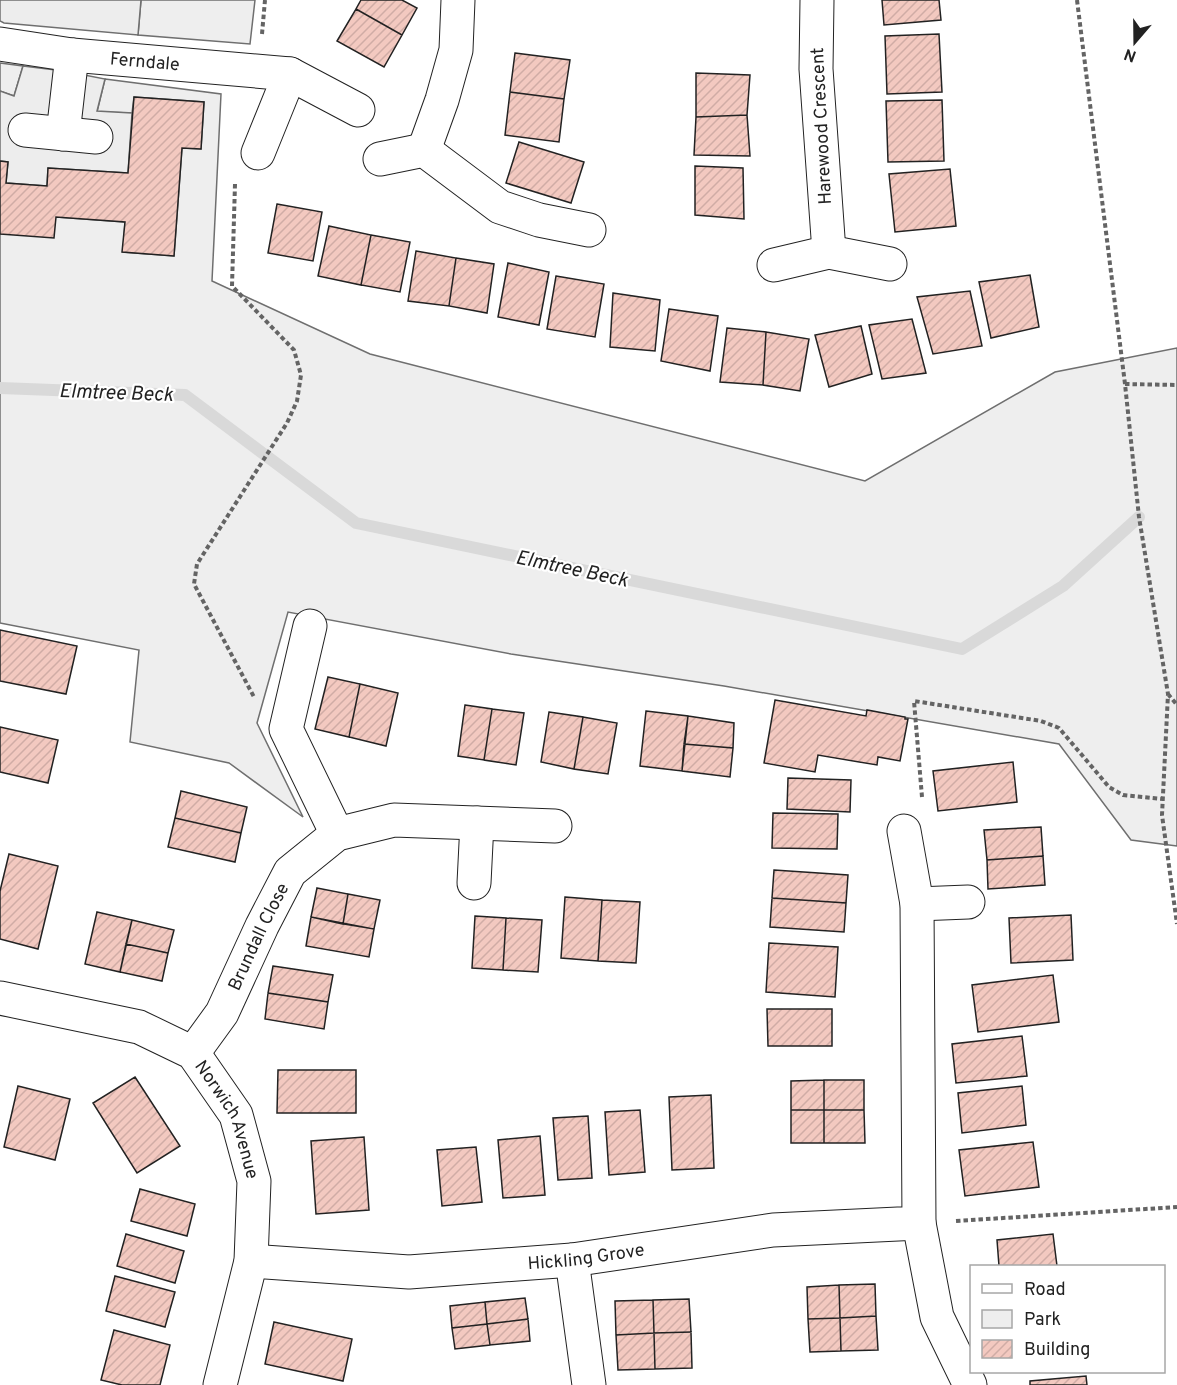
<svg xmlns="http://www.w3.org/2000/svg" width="1177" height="1385" font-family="Overpass,sans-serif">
  <defs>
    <pattern id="building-hatch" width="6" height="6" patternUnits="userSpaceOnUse" patternTransform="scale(1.5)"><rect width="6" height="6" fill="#f3c9c0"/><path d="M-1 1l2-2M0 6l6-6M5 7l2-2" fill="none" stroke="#d0aca5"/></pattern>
  </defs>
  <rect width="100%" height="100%" fill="#fff"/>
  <!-- green -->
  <path fill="#eee" stroke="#6f6f6f" stroke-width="1.5" d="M141,0H255L250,44L138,35Z
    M0,63L23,66L14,96L0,91Z
    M105,79L221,94L212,281L370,354L865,481L1055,372L1177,348V846L1131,840L1059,744L724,686L511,654L288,612L257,723L303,817L229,763L130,742L139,650L0,623V234L56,217L125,222L123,252L174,256L182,148L201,149L204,102L134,97L132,113L97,112Z"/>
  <!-- parking -->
  <path fill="#ededed" stroke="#6f6f6f" stroke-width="1.5" d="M0,0H141L138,35L4,23L0,21Z
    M23,66L64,71L105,79L97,111L132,113L128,173L48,168L47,186L6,183L8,162L0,161V91L14,96Z"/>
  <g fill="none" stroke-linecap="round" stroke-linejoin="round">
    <!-- stream -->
    <path stroke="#d9d9d9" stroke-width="12" d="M0,388L185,395L356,523L962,649L1063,586L1139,517"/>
  </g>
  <!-- building -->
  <path fill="url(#building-hatch)" stroke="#222" stroke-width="1.5" d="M361,0H402L417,8L402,35L356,9Z
    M882,0H939L941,20L884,25Z
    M356,9L402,35L384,67L337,41Z
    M939,34L942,92L887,94L885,36Z
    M515,53L570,60L564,99L510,92Z
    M696,73L750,75L747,115L696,117Z
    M510,92L564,99L559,142L505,135Z
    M134,97L204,102L201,149L182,148L174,256L122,252L125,222L56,217L54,238L0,234V161L8,162L6,183L47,186L48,168L128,173Z
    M942,100L944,161L888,162L886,101Z
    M747,115L750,156L694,155L696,117Z
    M519,142L584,162L571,203L506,183Z
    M695,166L743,168L744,219L695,215Z
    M950,169L956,226L895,232L889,174Z
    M277,204L322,212L313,261L268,253Z
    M329,226L371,235L361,285L318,276Z
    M371,235L410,242L400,292L361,285Z
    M416,251L456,258L449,306L408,301Z
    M456,258L494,264L487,313L449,306Z
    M508,263L549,272L539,325L498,317Z
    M1030,275L1039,327L991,338L979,282Z
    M556,276L604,284L595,337L547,329Z
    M970,291L982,346L933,354L917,297Z
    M613,293L660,300L655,351L610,347Z
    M669,309L718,316L710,371L661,361Z
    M912,319L926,373L882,379L869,325Z
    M861,326L872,374L829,387L815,335Z
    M727,328L766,332L763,385L720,382Z
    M766,332L809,339L800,391L763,385Z
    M0,630L77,646L66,694L0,681Z
    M328,677L360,684L349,737L315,729Z
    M360,684L398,693L386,746L349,737Z
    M775,700L866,716L867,710L905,717V719H908L900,761L878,757L877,765L818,755L815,772L764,763Z
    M465,705L492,709L484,760L458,756Z
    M492,709L524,713L516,765L484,760Z
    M646,711L688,716L682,771L640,766Z
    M549,712L583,717L574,769L541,762Z
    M688,716L734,723L733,748L684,744Z
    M583,717L617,723L608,774L574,769Z
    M0,727L58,740L48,783L0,772Z
    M684,744L733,748L730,777L682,771Z
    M1013,762L1017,802L938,811L933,771Z
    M788,778L851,780L850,812L787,809Z
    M181,791L247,807L241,833L175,818Z
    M773,813L838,814L837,849L772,848Z
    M175,818L241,833L235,862L168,847Z
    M1041,827L1043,856L987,860L984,830Z
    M9,854L58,866L38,949L0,939V891Z
    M1043,856L1045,885L988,889L987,860Z
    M774,870L848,875L846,903L772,898Z
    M317,888L348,894L343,924L311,917Z
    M348,894L380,900L374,929L343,924Z
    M565,897L602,900L598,961L561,958Z
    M772,898L846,903L844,932L770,927Z
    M602,900L640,902L636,963L598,961Z
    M97,912L132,920L120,972L85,964Z
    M1071,915L1073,960L1011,963L1009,918Z
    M475,916L506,918L503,970L472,968Z
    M311,917L374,929L369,957L306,946Z
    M506,918L542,920L538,972L503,970Z
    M132,920L174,930L168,953L126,944Z
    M769,943L838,947L835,997L766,992Z
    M126,944L168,953L162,981L120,972Z
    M273,966L333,975L328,1002L268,993Z
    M1053,975L1059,1022L978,1032L972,985Z
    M268,993L328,1002L324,1029L265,1019Z
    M767,1009H832V1046H768Z
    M1022,1036L1027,1076L956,1083L952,1044Z
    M278,1070H356V1113H277Z
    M135,1077L180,1146L137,1173L93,1103Z
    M824,1080H864V1110H824Z
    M824,1080V1110H791V1081Z
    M18,1086L70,1099L55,1160L4,1147Z
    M1022,1086L1026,1125L962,1133L958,1093Z
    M711,1095L714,1168L672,1170L669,1097Z
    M640,1110L645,1172L609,1175L605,1112Z
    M791,1110H824V1143H791Z
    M824,1110H864L865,1143H824Z
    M588,1116L592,1178L558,1180L553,1118Z
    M540,1136L545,1195L503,1198L498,1140Z
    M364,1137L369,1210L316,1214L311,1141Z
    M1033,1142L1039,1187L965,1196L959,1150Z
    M476,1147L482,1202L442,1206L437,1150Z
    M140,1189L195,1204L187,1236L131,1221Z
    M126,1234L184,1251L175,1283L117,1266Z
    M1053,1234L1057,1266H999L997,1240Z
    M115,1276L175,1292L165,1327L106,1311Z
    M875,1284L876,1316L840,1318L839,1285Z
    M839,1285L840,1318L808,1319L807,1287Z
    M525,1298L528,1319L487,1324L485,1302Z
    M689,1299L691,1332L654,1333L653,1300Z
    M653,1300L654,1333L616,1335L615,1301Z
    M485,1302L487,1324L452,1328L450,1306Z
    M876,1316L878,1350L841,1351L840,1318Z
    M840,1318L841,1351L810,1352L808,1319Z
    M528,1319L530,1341L490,1345L487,1324Z
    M274,1322L352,1339L343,1381L265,1364Z
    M487,1324L490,1345L455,1349L452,1328Z
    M114,1330L170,1345L160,1385H122L101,1380Z
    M691,1332L692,1368L655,1369L654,1333Z
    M654,1333L655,1369L618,1370L616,1335Z
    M1086,1376L1087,1385H1030V1381Z"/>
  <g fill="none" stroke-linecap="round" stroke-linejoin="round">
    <!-- minor casing -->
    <g stroke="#222" stroke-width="35">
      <g id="minor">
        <path id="s1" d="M0,44L72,55L290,74L358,110"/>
        <path d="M25,130L96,137"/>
        <path d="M63,134L72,55"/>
        <path d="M424,150L442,100L456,50L458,0"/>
        <path d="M258,153L290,74"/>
        <path d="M380,159L424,150L500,207L539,220L589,230"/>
        <path d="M829,252L890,264"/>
        <path d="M774,265L829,252L816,69L817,0"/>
        <path d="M310,626L286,729L337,834"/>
        <path d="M474,883L477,823"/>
        <path d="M917,904L968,902"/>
        <path id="s2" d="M0,998L139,1027L193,1053L236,1115L254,1181L251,1261L220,1385"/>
        <path id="s3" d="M193,1053L222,1013L262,926L290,872L337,834L394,820L555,826"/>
        <path d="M919,1223L937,1317L970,1385"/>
        <path d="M572,1260L589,1385"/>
        <path id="s4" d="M251,1261L409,1272L572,1260L773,1230L919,1223L917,904L904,831"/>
      </g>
    </g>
    <!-- path -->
    <path stroke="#646464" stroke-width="4" stroke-dasharray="4.5 3" stroke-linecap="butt" d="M1077,0L1125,384L1139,517L1168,694L1162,815L1177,924
      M262,34L265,0
      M235,184L232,286L294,350L301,375L297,401L287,423L197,564L194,584L254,697
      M1125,384L1177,385
      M1168,694L1177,705
      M922,797L914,701L1041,721L1059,728L1109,787L1123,795L1163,799
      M956,1221L1177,1207"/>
    <!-- minor -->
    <use href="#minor" stroke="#fff" stroke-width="33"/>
  </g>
  <g text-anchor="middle" stroke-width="4.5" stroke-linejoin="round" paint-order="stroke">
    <!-- street labels -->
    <g font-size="18" fill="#222" stroke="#fff">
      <text dy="6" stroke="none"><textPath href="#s1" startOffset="146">Ferndale</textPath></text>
      <text transform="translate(821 126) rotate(-93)" y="6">Harewood Crescent</text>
      <text dy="6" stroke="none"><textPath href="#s3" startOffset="134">Brundall Close</textPath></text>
      <text dy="6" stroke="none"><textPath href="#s2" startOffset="278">Norwich Avenue</textPath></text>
      <text dy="6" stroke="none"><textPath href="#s4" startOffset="336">Hickling Grove</textPath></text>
    </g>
    <!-- water labels -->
    <g font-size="20" font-style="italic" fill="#222" stroke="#fff">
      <text transform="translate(116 392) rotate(2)" y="7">Elmtree Beck</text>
      <text transform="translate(572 568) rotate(12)" y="7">Elmtree Beck</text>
    </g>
  </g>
  <!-- legend -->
  <rect x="970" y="1265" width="195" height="108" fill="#ffffff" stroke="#a7a7a7" stroke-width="1.5"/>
  <rect x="982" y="1284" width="30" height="9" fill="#ffffff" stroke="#a7a7a7" stroke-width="1.5"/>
  <text x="1024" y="1295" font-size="18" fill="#222222">Road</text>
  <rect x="982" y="1310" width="30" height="18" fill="#eeeeee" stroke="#a7a7a7" stroke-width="1.5"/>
  <text x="1024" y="1325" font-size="18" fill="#222222">Park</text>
  <rect x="982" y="1340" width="30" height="18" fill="url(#building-hatch)" stroke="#a7a7a7" stroke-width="1.5"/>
  <text x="1024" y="1355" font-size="18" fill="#222222">Building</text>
  <!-- north arrow -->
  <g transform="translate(1135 42) rotate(200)" stroke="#ffffff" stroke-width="4.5" paint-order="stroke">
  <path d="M0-4.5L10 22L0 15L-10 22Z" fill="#222222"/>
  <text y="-9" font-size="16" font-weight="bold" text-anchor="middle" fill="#222222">N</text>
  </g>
</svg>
